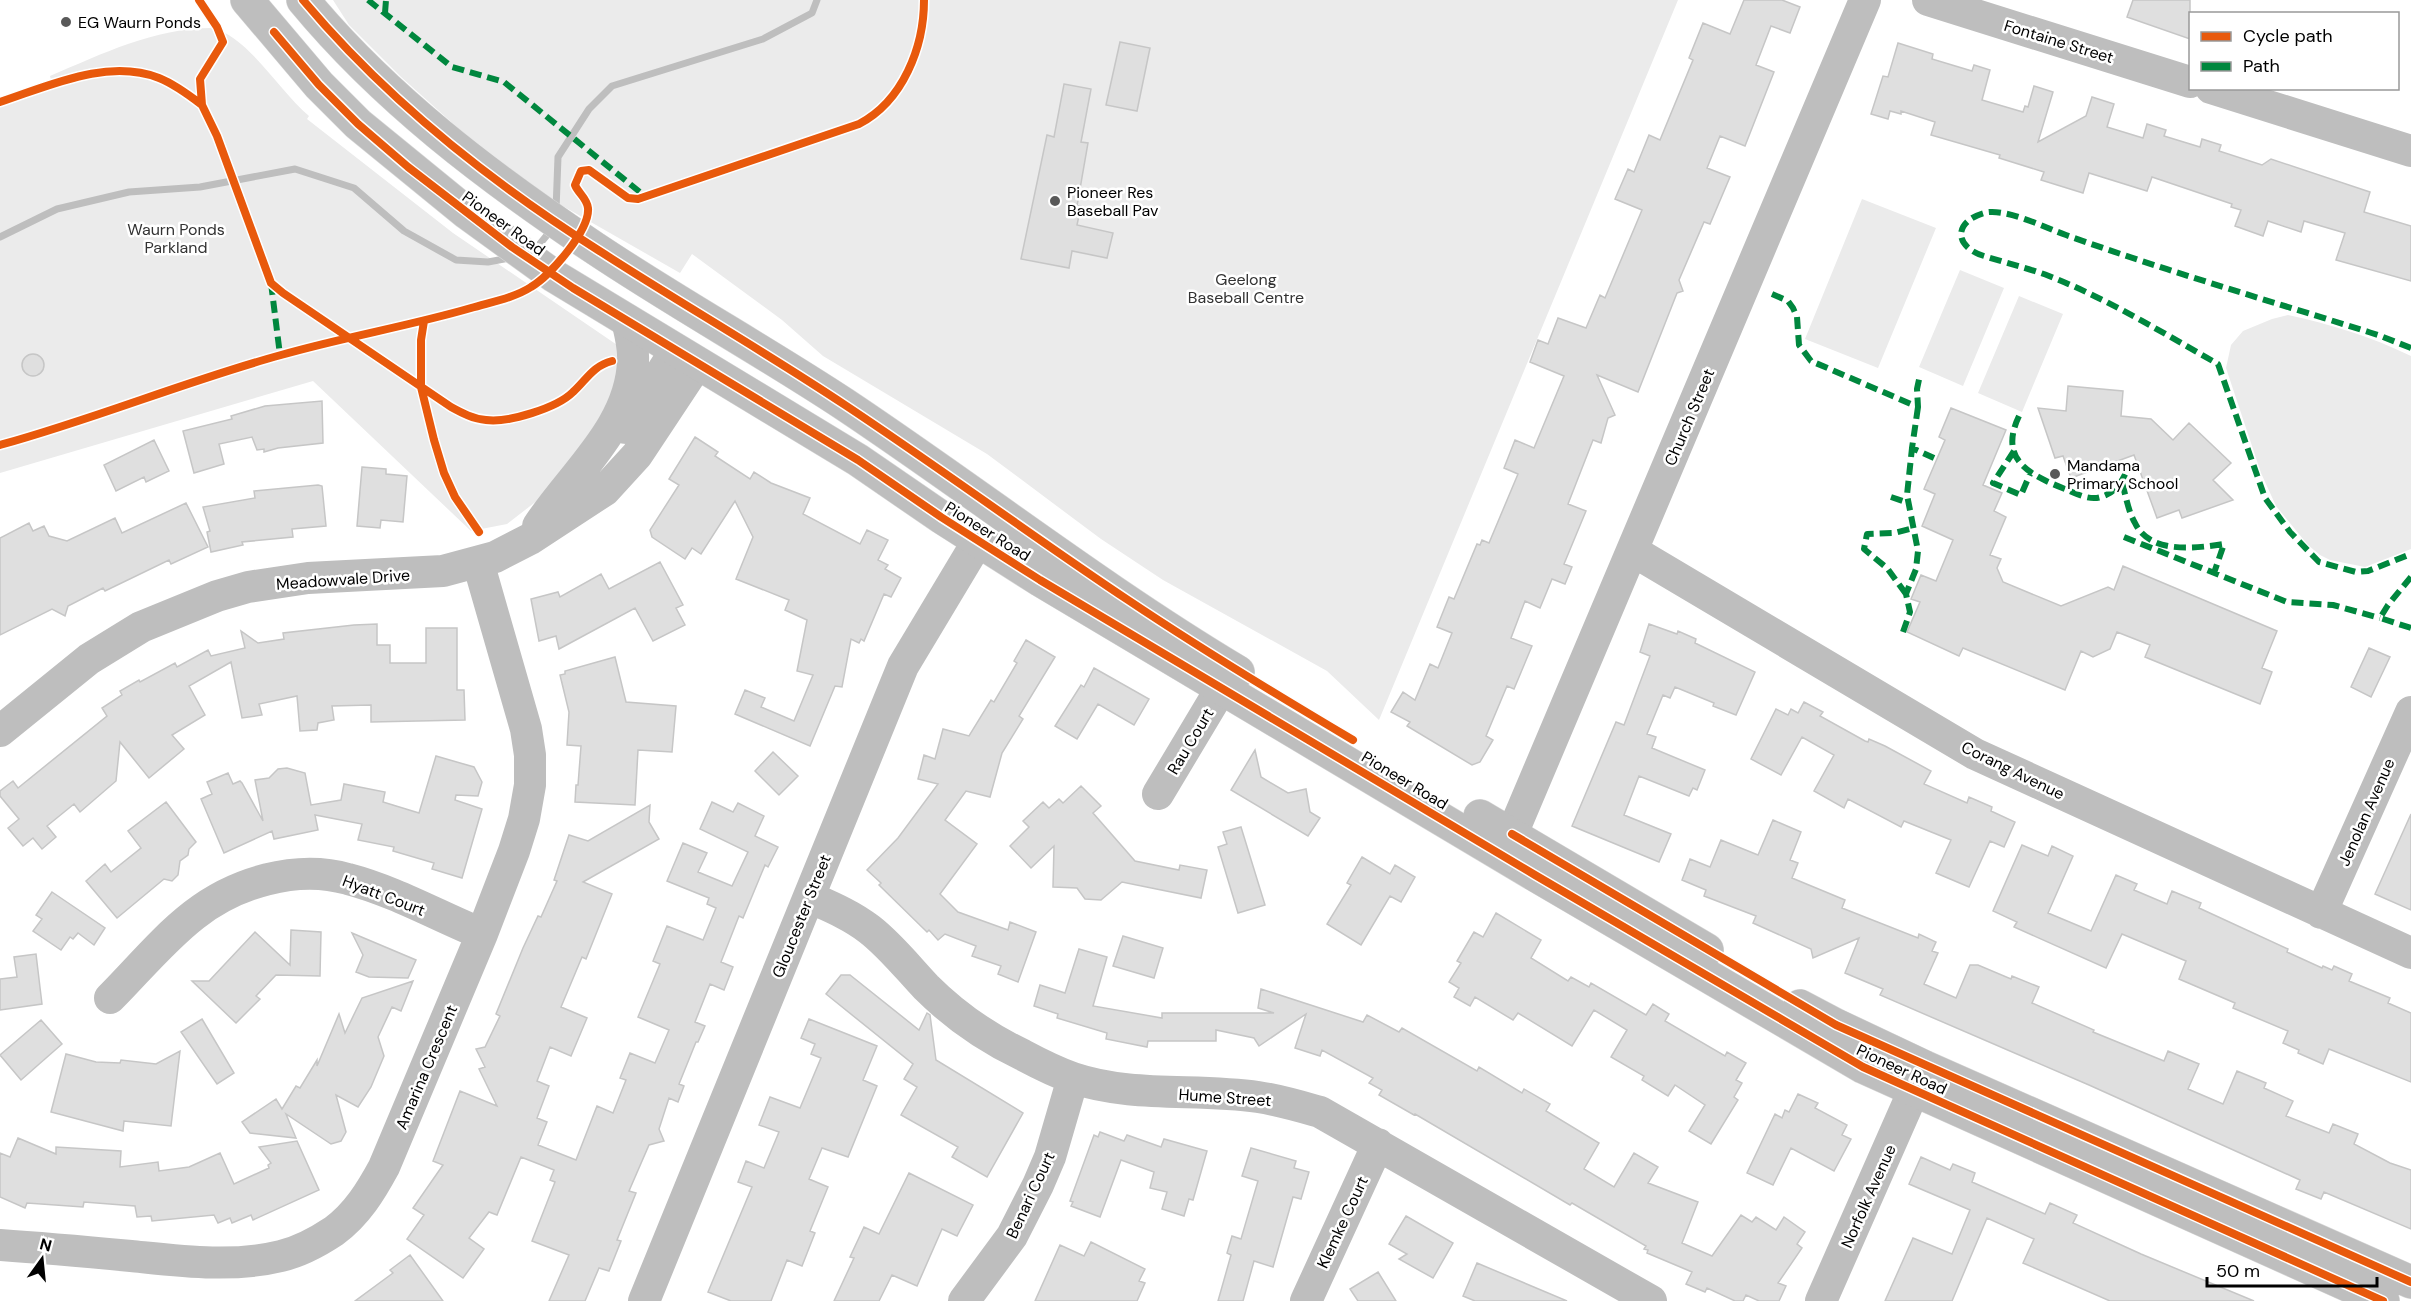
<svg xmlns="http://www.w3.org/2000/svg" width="2411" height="1301" font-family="'DM Sans',sans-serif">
  <rect width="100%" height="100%" fill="#fff"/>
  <!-- green -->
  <path fill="#ebebeb" d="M333,0H1678L1379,720L1327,671L1163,580L1101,539L987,454L823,356L782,320L692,254L680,273L547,197L459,129L400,76L349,25Z
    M212,28C248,36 279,91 309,116L307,119L453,233L623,349L617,394L547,493L507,524L471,531L313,381L0,473V105L53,88L50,76C102,54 154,28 212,28Z
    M1862,199L1936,228L1878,368L1805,339Z
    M1960,270L2004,288L1963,386L1919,367Z
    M2019,296L2063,314L2022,412L1978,393Z
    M2288,315C2330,324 2372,337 2411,356V549L2365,567L2330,560L2320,555L2308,545L2276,506L2261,473L2226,368L2231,345L2243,331L2272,319Z"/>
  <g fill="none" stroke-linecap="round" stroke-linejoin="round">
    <!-- stream -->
    <path stroke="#bebebe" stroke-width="7" d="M556,210L558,157L589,109L612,86L763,39L812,13L817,0
      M0,237L57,209L129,192L200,187L295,169L354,188L404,231L456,260L488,262L510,258
      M534,251L552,229"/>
  </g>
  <!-- building -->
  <path fill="#dfdfdf" stroke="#c6c6c6" stroke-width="1.5" d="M1744,0H1782L1800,7L1790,33L1771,26L1756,65L1774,72L1745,146L1720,136L1707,168L1730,177L1710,224L1704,222L1679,280L1683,291L1677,293L1638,392L1597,375L1615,415L1608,418L1601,443L1593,440L1568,504L1586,511L1564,564L1572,567L1565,584L1552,579L1540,608L1525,601L1511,638L1532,646L1514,689L1507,686L1486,736L1493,740L1480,762L1472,765L1407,726L1410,722L1391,712L1403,692L1415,700L1430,664L1438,668L1452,633L1437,627L1449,597L1454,599L1477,544L1480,545L1482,540L1489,543L1518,474L1504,468L1515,440L1534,448L1564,376L1530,362L1538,340L1548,344L1558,318L1586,328L1600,295L1605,298L1642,210L1615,199L1628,169L1634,172L1649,135L1660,140L1693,60L1689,58L1703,23L1730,34Z
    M2133,0H2190V39L2127,17Z
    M1120,42L1150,48L1137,111L1106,105Z
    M1898,43L1933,54L1932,59L1972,71L1974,65L1990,70L1982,100L2023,112L2025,106L2028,107L2034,86L2053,92L2038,142L2086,116L2092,97L2114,104L2107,127L2143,138L2147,124L2166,130L2164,136L2200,147L2202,139L2221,145L2219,151L2262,165L2271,159L2370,192L2364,212L2411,226V281L2336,260L2345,233L2304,221L2301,232L2268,221L2263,236L2235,226L2241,210L2231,207L2232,204L2152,177L2147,191L2089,173L2083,193L2041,180L2044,172L1999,158L2000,155L1931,135L1935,122L1901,111V114L1890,111L1888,119L1871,114L1883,76L1888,77Z
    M1064,84L1091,89L1081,142L1088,143L1077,206H1081L1077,225L1113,233L1107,258L1072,251L1069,268L1021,259L1047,135L1054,137Z
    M22 365a11 11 0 1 1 22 0a11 11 0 1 1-22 0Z
    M2068,386L2123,391L2121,416L2151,419L2173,440L2189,423L2231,463L2213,480L2233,500L2182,518L2179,510L2157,518L2134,455L2071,478L2063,456L2055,458L2038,408L2066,411Z
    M322,401L323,443L278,448L264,452V449L257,450L252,437L219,444L224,464L194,473L183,431L232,419L231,416L265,406Z
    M1951,408L2006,430L1983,485L2002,493L1994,511L2006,517L1990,555L2001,559L1997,568L2003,582L2061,606L2108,587L2114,590L2123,566L2277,631L2262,668L2272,672L2260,704L2145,657L2150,645L2117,632L2110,649L2093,657L2081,651L2065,690L1963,648L1959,656L1907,632L1920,602L1911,599L1921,575L1936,581L1953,540L1922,526L1935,494L1924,489L1945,440L1939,437Z
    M695,437L718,452L715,456L750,479L754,472L771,483L810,498L803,514L860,544L867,530L888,540L878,560L888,565L885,569L901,578L891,597L884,594L864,641L861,639L859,643L851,639L842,687L835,686L810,746L735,714L745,690L765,698L761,707L794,721L813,675L797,671L807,620L785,610L789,600L736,579L753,537L735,501L701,554L692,548L685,559L652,537L650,530L679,485L669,479Z
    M154,440L169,471L146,482L144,477L116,491L104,465Z
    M362,467L386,469V474L407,476L403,522L381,520L380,528L357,526Z
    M318,485L322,486L326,526L292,529L293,537L242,542L243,545L211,552L207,532L210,531L203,507L255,498L254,491Z
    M186,503L208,547L171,564L169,560L105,591L103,588L68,606L65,616L52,609L0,635V538L29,523L33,531L44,526L49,536L67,541L115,518L122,533Z
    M660,562L683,605L676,608L685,625L653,641L635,608L559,649L556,636L539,641L531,599L558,592L560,597L601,574L609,589Z
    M377,624V645H390V663H426V628H457V690H464L465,720L371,722V705L332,706L334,720L318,723L317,730L300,731L297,696L259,704L262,715L242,718L231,662L189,686L205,715L172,735L184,749L149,778L120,742L116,781L80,812L74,804L47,826L56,837L42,849L33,838L23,846L8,828L19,819L0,796V791L13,781L18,788L107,716L102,708L122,695L120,691L139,680L140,682L175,663L177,667L208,650L211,656L245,648L241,631L258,643L284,639L283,633L354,625Z
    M1649,624L1677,634L1678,631L1696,639L1695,643L1755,672L1736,715L1713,706L1714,703L1675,687L1670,698L1663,695L1647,734L1656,737L1652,748L1705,770L1697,790L1693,788L1689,796L1639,776L1624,815L1671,834L1659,862L1572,826L1616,722L1624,725L1650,656L1640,652Z
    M1026,640L1055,657L1019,716L1023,719L1002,753L990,797L966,791L945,820L977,844L940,894L958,912L1008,930L1010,922L1036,932L1018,982L998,974L1001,966L972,956L976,946L945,934L938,940L929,930L927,932L879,885L881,883L867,870L898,838L938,784L918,779L924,755L935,759L943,729L969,736L991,700L994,702L1017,663L1014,661Z
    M2369,648L2390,657L2371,697L2351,687Z
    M615,657L626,702L676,706L672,752L638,750L635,805L575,802L576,785H578L581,746L567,745L569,712L560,675L565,674V671Z
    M1094,668L1149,699L1134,725L1098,704L1077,739L1055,726L1081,685L1084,687Z
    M1804,702L1823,712L1820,716L1865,741L1868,742L1869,739L1885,746L1931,771L1924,784L1967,803L1969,797L1992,807L1991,811L2015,822L2004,847L1990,841L1969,887L1936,873L1951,840L1904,821L1901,827L1848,799L1844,808L1814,791L1834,755L1802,737L1781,775L1751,759L1776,709L1788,715L1791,709L1798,713Z
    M1255,750L1261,777L1288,793L1306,789L1310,812L1320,818L1308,836L1231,790Z
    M773,752L798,776L779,795L755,771Z
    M436,756L474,767L482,782L478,796L456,795L455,800L482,809L462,878L432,869L434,863L393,851L394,847L358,840L362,824L315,815L318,830L274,839L272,831L224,853L201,799L212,794L207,782L228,773L233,784L240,781L242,783L263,821L255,780L269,778L278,769L287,768L305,773L311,805L341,800L344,784L385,792L383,802L419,813Z
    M1081,786L1101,806L1093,813L1135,861L1179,870L1180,865L1207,870L1201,898L1122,882L1101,900L1085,899L1077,888L1053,887L1054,846L1031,868L1010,846L1029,827L1023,821L1043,802L1049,808L1059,799L1063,803Z
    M166,802L196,842L189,849L188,855L180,861L178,875L172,881L164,879L117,918L86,881L105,864L111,872L141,848L128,831Z
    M712,802L733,812L738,803L764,816L755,836L778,847L768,867L765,865L743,918L739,916L721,962L733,967L724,990L710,984L695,1022L705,1026L698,1042H696L679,1084L684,1086L678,1102L669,1098L659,1129L664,1141L649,1145L629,1191L636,1193L617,1240L621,1241L609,1271L599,1268L585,1301H549L569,1255L532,1241L555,1182L550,1180L554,1170L521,1157L497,1215L489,1212L469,1238L484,1249L463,1278L407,1239L424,1215L413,1208L443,1165L433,1161L460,1091L497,1106L479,1069L485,1067L476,1049L485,1047L500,1016L496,1014L523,948L538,916L541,917L557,881L554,880L569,835L588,841L650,805L649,822L659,839L583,882L612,894L586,959L582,957L561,1007L587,1018L571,1056L550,1047L537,1081L549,1086L537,1118L547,1122L538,1145L576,1160L597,1106L613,1113L626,1080L620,1078L630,1053L655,1063L669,1030L638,1017L660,964L653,961L667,926L703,940L716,908L707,904L709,898L667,881L683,843L707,853L698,872L732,886L748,852L700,829Z
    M2411,814V910L2375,894Z
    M1773,820L1801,832L1790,860L1798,863L1792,878L1845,900L1842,908L1918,938L1919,934L1936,942L1932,951L1938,953L1924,984L1956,998L1970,965H1978L2011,979L2012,976L2039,987L2032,1003L2094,1030L2093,1032L2164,1061L2168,1051L2199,1064L2188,1089L2223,1104L2237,1071L2266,1083L2264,1088L2293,1101L2286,1116L2329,1133L2333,1124L2358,1134L2354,1144L2390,1163L2411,1170V1229L2324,1192L2321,1199L2296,1189L2300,1180L2089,1085L1880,995L1883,989L1845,973L1859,938L1813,958L1811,949L1753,923L1756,916L1704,896L1706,890L1682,880L1690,859L1710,867L1721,840L1758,855Z
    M1241,827L1265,905L1238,913L1218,847L1227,844L1223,832Z
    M2022,845L2048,856L2052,846L2073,856L2048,913L2091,931L2116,875L2137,884L2134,890L2167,904L2172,891L2201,903L2199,908L2288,949L2287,952L2322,968L2323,966L2332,970L2334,966L2352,974L2349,981L2390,998L2388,1003L2411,1013V1082L2329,1049L2323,1064L2298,1053L2299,1050L2283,1043L2288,1031L2233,1008L2235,1003L2179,979L2186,961L2122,934L2106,968L2014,927L2017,922L1993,911Z
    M1362,857L1390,874L1395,865L1415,877L1401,902L1390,896L1361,945L1327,924L1351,885L1347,883Z
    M52,892L105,928L94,945L78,933L73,939L70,937L61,950L33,931L42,919L36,915Z
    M1496,913L1541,940L1531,958L1568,981L1571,977L1589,987L1591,983L1646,1015L1653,1004L1669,1014L1665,1021L1725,1056L1727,1052L1746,1063L1736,1080L1742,1083L1734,1097L1738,1100L1711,1144L1689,1131L1705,1105L1675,1085L1668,1096L1642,1080L1644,1076L1611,1057L1627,1030L1594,1010L1572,1046L1518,1013L1513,1020L1475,997L1470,1006L1454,997L1459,988L1449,982L1461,963L1457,961L1474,932L1483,937Z
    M291,930L321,932L320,976L276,975L256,996L260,999L236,1023L192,981H209L255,932L290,965Z
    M352,933L416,960L408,978L369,977L356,972L363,955Z
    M1123,936L1163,948L1154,978L1113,966Z
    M1079,949L1107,957L1093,1006L1162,1018V1013H1274L1258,1008L1261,989L1363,1022L1367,1015L1399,1032L1402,1028L1477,1071L1479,1067L1522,1093L1524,1089L1550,1104L1546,1111L1599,1143L1584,1169L1614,1187L1634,1153L1658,1167L1648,1183L1698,1202L1682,1243L1712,1256L1741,1215L1752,1222L1756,1217L1776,1230L1784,1217L1805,1232L1797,1244L1802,1248L1778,1283L1786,1286L1779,1301H1759L1746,1295L1743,1301H1735L1707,1288L1705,1292L1686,1284L1692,1272L1647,1253L1648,1250L1644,1249L1646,1246L1572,1203L1570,1205L1415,1114L1414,1115L1379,1095L1382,1090L1369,1083L1373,1078L1322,1050L1320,1056L1295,1048L1306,1014L1259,1046L1254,1038L1216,1030V1041H1148L1147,1047L1106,1039L1107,1033L1057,1018L1058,1014L1034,1006L1040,985L1065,993Z
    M36,954L42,1004L0,1010V979L17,977L14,957Z
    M841,975H850L919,1030L927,1013L930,1015L936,1060L1023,1113L987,1177L952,1157L958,1147L901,1115L917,1087L904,1079L913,1064L826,994Z
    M413,981L401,1011L392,1007L378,1037L384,1056L371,1087L358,1107L336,1095L346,1132L341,1141L331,1144L286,1114L296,1138L250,1133L242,1122L276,1099L282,1109L296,1086L300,1088L317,1060V1066L339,1014L345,1033L362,998Z
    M202,1019L234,1073L217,1084L181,1032Z
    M809,1019L877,1046L863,1080L877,1086L848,1157L822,1148L809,1179L828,1187L810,1231L815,1233L802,1266L787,1260L771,1301H731L708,1292L752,1187L738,1182L746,1161L764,1168L779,1132L759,1125L770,1097L800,1108L821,1058L811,1054L815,1044L801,1038Z
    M41,1020L62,1044L21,1080L0,1055Z
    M180,1051L171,1126L124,1121L123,1131L51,1112L66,1054L96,1062L120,1063L121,1060L156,1064Z
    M1798,1094L1818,1103L1815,1108L1847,1125L1842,1135L1851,1139L1834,1171L1791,1148L1773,1185L1747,1173L1775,1114L1782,1118L1785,1110L1789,1112Z
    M1100,1132L1124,1141L1127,1135L1161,1147L1164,1139L1207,1151L1193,1200L1189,1199L1184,1216L1162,1209L1167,1192L1150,1188L1154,1172L1121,1160L1100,1217L1071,1206L1073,1202L1070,1201L1094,1135L1098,1137Z
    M18,1138L56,1154V1147L121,1151L120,1167L158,1162L159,1171L189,1167L220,1153L234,1184L269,1168L268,1165L271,1163L259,1147L297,1141L319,1190L253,1220L251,1215L232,1223L230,1218L218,1223L214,1215L152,1221L151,1216L137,1217L135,1206L84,1202L83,1207L27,1203L25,1208L0,1197V1153L10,1157Z
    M1251,1148L1296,1161L1294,1168L1309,1172L1301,1199L1293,1197L1273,1267L1254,1261L1243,1301H1218L1231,1255L1227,1253L1232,1236L1241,1239L1258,1181L1242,1176Z
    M1921,1157L1950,1170L1953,1164L1975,1173L1972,1182L2045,1214L2050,1203L2077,1215L2073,1223L2141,1254L2254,1301H2110L2023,1263L2034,1239L1987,1218L1952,1301H1885L1913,1238L1952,1254L1970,1210L1909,1184Z
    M909,1173L973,1205L957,1236L942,1229L917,1286L892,1275L879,1301H834L854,1258L850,1257L864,1227L879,1234Z
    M1406,1216L1453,1243L1433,1278L1399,1259L1407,1254L1389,1244Z
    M1091,1242L1145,1269L1139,1281L1145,1283L1137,1301H1035L1060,1245L1084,1256Z
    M410,1255L443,1301H355L393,1273L390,1270Z
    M1477,1263L1567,1301H1475L1463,1296Z
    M1378,1272L1396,1301H1358L1350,1289Z"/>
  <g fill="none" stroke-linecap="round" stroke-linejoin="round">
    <!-- major casing -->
    <g stroke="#dbdbdb" stroke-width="34">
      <path id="major" d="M247,0L319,85L358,124L467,213L554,276L858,460L941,517L1040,580L1535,875L1863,1067L2383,1301
        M303,0C385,99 487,176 593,247C675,302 762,350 844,404C976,492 1101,590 1238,672
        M1480,816L1707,950
        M1800,1006L1836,1025L1925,1067L2411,1282"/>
    </g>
    <!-- minor -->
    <path stroke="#bebebe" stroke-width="32" d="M1928,0L2190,82
      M2211,88L2411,151
      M626,428L676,350
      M538,526C572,474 631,427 633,361C634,347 630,333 627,320
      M1633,551L1975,754L2411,953
      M0,731L89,659L141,627L217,596L248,587L308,578L443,571L495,557L530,539L605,490L637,455L698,363
      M1158,794L1222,687
      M1512,834L1865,0
      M809,897C829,906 851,915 869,929C890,945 908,968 926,987C954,1015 987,1038 1023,1055C1038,1063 1056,1072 1073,1078C1132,1098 1197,1088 1258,1097C1279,1100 1299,1106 1320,1112L1651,1301
      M2321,913L2411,712
      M110,998C137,971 163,939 194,915C235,883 296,864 348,879C394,891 438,916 482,934
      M0,1245C44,1248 88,1252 131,1256C180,1261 232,1268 281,1256C298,1252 319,1241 334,1231C357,1214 371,1191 384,1167L482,934L514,851L524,819L530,785V755L526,729L478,562
      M644,1301L903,666L978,541
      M964,1301L1012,1236L1038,1185L1050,1157L1073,1078
      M1306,1301L1378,1144
      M1821,1301L1914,1090"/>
    <!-- major -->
    <use href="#major" stroke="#bebebe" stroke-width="33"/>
    <!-- quiet -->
    <path stroke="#00873e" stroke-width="6" stroke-dasharray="12 6" stroke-linecap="butt" d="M368,0L452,67L504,82L646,197
      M385,13L386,0
      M271,283L280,355
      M1772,294L1788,301L1793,308L1797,317L1799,345L1811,361L1918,407L1917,389L1920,375
      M2411,348L2378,335C2274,302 2169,272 2066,235C2046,228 2004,207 1984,213C1953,222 1954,247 1984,256C2006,263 2028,268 2049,276C2108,299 2163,333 2218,364L2265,498L2290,532L2319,562L2356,572L2368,571L2411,554
      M1918,407L1912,448L1934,458
      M2019,416C1998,460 2030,475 2065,489C2075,493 2089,501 2101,497C2118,492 2124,478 2130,463
      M2014,451L1993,483L2021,495L2030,474
      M2122,483C2126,496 2128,511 2135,523C2150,555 2197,548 2224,544L2214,573
      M1891,497L1909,503
      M2124,537L2287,602L2333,605L2380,618
      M2411,577L2388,605L2380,618L2411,628
      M1906,594L1887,568L1864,549L1867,534L1894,533L1914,528
      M1903,632L1910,612L1906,594L1916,569L1918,551L1907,495L1912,448"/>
    <!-- cycleway casing -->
    <g stroke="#fff" stroke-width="11">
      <path id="cycleway" d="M199,0L217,27L223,42L200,79L202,105L217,136L271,283L283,293L451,407C462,413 473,419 486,420C508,423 557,408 573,392C587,379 593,366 612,361
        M303,0C386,99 489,181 598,250C680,303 764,351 845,405C940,468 1032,536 1128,600C1201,649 1277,695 1353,740
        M274,32L319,85L358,124L408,167L512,247L573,288L858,460L941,517L1040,580L1535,875L1863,1067L2383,1301
        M0,102C49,86 107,58 159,78C174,84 189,95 202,105
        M424,321L421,340V387L434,440L444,473L455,497L479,532
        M0,445C95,419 186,381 281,355C344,337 409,326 471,308C491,302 514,298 531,287C550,276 590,230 588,208C587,198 578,193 575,185L581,171L589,170L628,198L638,199L859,124C903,101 924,47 924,0
        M1512,834L1836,1025L2411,1282"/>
    </g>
    <!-- cycleway -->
    <use href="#cycleway" stroke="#e8590c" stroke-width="8"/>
  </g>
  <!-- markers -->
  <g fill="#595959" stroke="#fff" stroke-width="2">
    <circle cx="66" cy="22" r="6"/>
    <circle cx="1055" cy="201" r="6"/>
    <circle cx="2055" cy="474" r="6"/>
  </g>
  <g text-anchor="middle" stroke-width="5" stroke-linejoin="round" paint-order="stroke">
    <!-- poi labels -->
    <g font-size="16" fill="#000" stroke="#fff" text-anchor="start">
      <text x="78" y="28">EG Waurn Ponds</text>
      <text x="1067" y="198">Pioneer Res<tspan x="1067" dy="18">Baseball Pav</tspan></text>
      <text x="2067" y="471">Mandama<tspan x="2067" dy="18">Primary School</tspan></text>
    </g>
    <!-- street labels -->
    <g font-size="16" fill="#000" stroke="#fff">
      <text transform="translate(2059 41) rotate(17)" y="6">Fontaine Street</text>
      <text transform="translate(504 223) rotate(36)" y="6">Pioneer Road</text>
      <text transform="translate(1689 417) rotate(-67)" y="6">Church Street</text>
      <text transform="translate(988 531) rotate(32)" y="6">Pioneer Road</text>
      <text transform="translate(343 579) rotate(-4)" y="6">Meadowvale Drive</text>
      <text transform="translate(1190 741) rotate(-59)" y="6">Rau Court</text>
      <text transform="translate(2013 770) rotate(26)" y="6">Corang Avenue</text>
      <text transform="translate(1405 780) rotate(31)" y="6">Pioneer Road</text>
      <text transform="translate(2366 812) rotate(-66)" y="6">Jenolan Avenue</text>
      <text transform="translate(384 895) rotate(21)" y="6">Hyatt Court</text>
      <text transform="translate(801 916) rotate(-68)" y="6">Gloucester Street</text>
      <text transform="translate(426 1067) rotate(-67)" y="6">Amarina Crescent</text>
      <text transform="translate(1902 1069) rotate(25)" y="6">Pioneer Road</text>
      <text transform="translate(1225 1097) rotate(4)" y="6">Hume Street</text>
      <text transform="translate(1030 1195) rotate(-65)" y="6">Benari Court</text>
      <text transform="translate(1868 1196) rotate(-66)" y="6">Norfolk Avenue</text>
      <text transform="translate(1342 1222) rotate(-65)" y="6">Klemke Court</text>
    </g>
    <!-- park labels -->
    <g font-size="16" fill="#323232" stroke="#fff">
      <text x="176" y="235">Waurn Ponds<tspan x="176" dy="18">Parkland</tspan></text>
      <text x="1246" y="285">Geelong<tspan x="1246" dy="18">Baseball Centre</tspan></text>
    </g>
  </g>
  <!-- legend -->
  <rect x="2189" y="12" width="210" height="78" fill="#ffffff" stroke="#999999" stroke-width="1.5"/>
  <rect x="2201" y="32" width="30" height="9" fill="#e8590c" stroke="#999999" stroke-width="1.5"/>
  <text x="2243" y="42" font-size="18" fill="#000000">Cycle path</text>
  <rect x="2201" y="62" width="30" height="9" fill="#00873e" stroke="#999999" stroke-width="1.5"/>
  <text x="2243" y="72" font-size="18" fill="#000000">Path</text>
  <!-- north arrow -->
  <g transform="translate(42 1259) rotate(15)" stroke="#ffffff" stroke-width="4.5" paint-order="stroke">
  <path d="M0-4.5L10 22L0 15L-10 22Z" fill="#000000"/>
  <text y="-9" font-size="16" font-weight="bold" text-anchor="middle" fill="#000000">N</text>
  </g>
  <!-- scale -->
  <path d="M2207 1277v9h170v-9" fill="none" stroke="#000000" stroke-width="3"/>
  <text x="2216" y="1277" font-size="18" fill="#000000" stroke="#ffffff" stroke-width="4.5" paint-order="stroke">50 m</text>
</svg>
